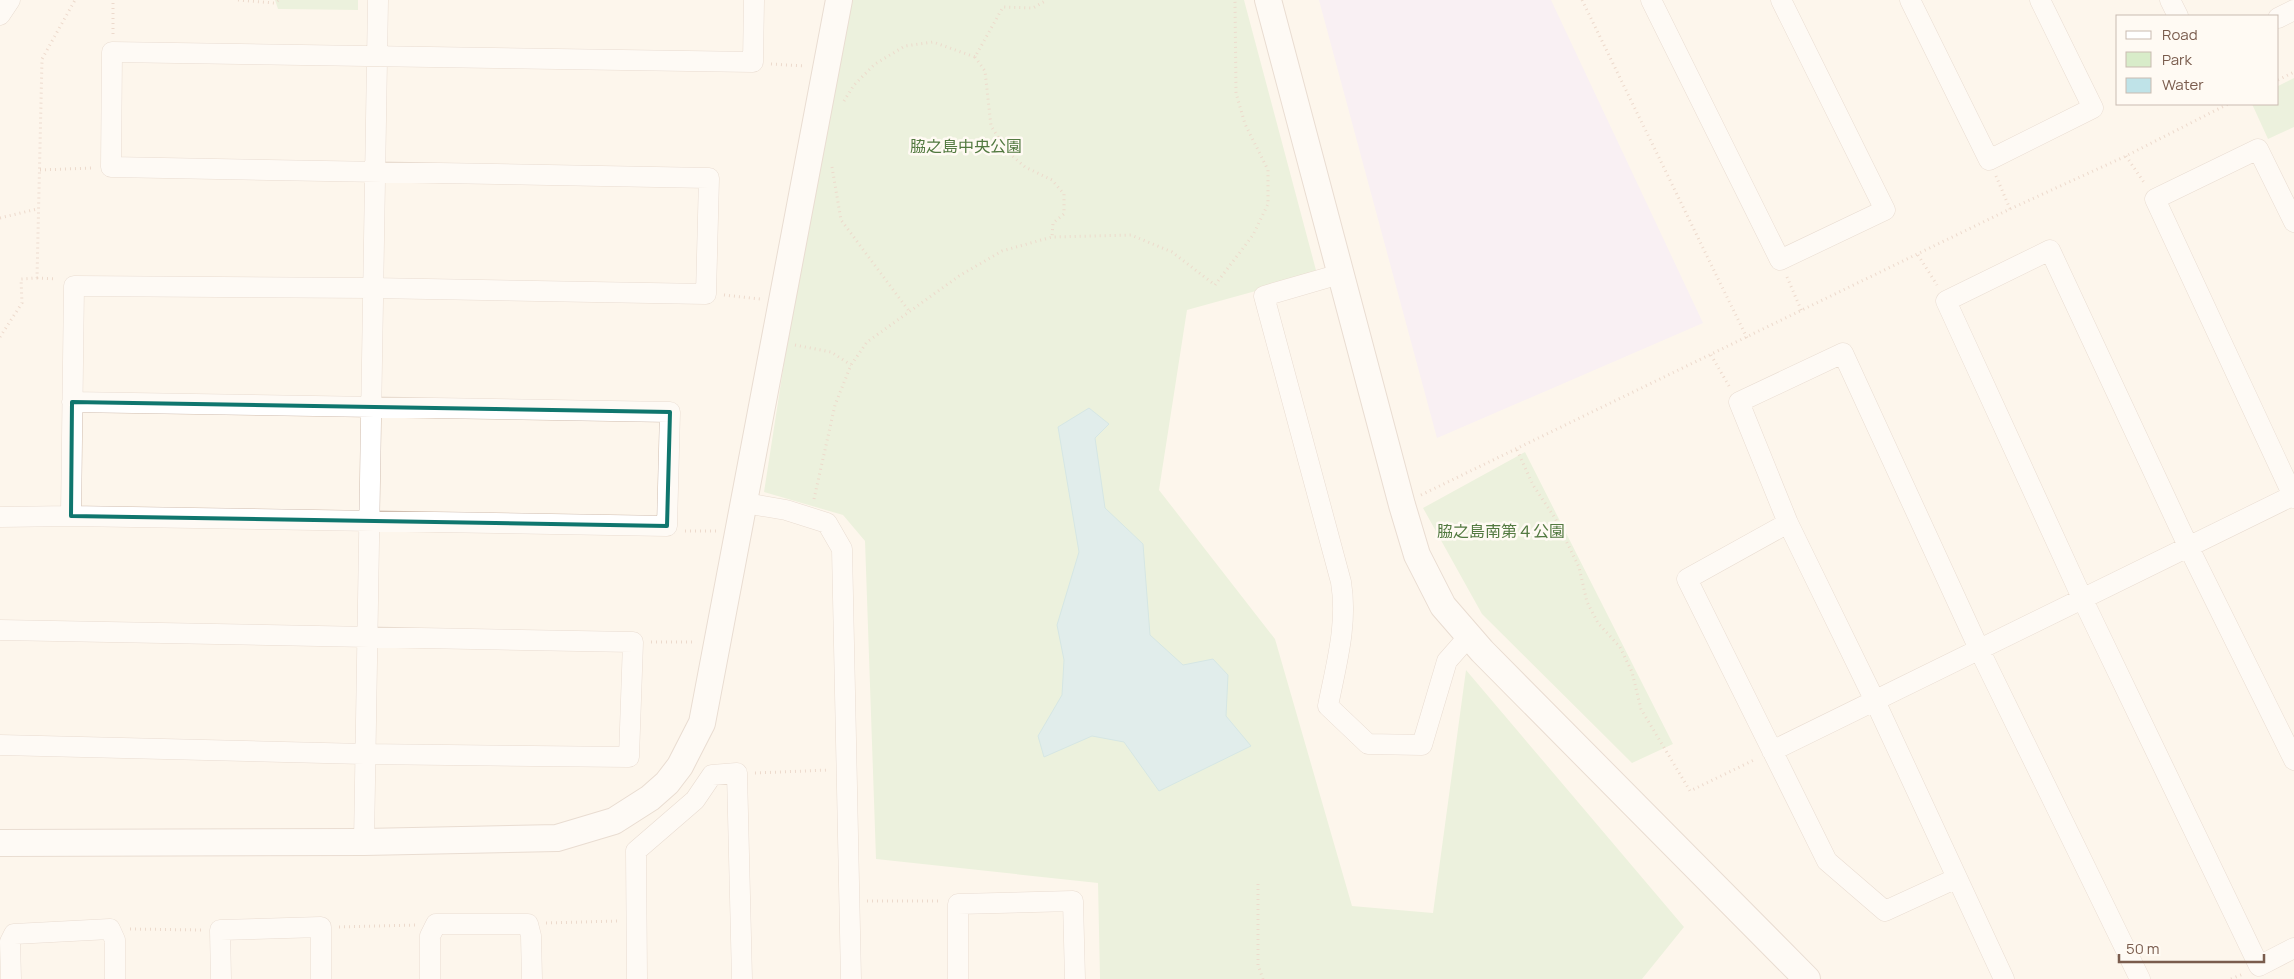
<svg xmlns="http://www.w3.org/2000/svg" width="2294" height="979" font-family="Manrope,'Noto Sans JP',sans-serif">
  <rect width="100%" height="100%" fill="#fdf6ec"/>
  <!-- education -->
  <path fill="#f3e8fa" d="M1319,0H1551L1703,323L1437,438Z"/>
  <!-- green -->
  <path fill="#d8ecc9" d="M275,0H358V10L278,9Z
    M846,0H1244L1317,274L1187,310L1159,490L1275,639L1352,906L1433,913L1466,670L1684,927L1642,979H1100L1098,883L876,859L865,541L843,515L764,492L839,9Z
    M2294,78V127L2268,139L2252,104H2278V86Z
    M1525,452L1673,744L1632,763L1482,614L1423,508Z"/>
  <!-- water -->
  <path fill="#bfe3e8" stroke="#a5d3da" d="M1089,408L1109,424L1095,438L1105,508L1143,544L1150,635L1183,665L1213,659L1228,675L1226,716L1251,746L1159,791L1124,742L1092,736L1044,757L1038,736L1062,695L1064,660L1057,625L1079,552L1058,427Z"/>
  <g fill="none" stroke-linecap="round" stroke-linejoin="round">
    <!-- minor casing -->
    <g stroke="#d1beb0" stroke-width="21">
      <path id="minor" d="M1651,0L1780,260L1885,210L1781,0
        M1910,0L1989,160L2093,108L2040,0
        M2170,0L2178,16
        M0,15L10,0
        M2278,18L2294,10
        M2294,222L2258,149L2155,199L2294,498
        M1340,274L1264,296L1341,582C1348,624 1336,665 1328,706L1368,744L1422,745L1447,661L1469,636
        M745,503L786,510L827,523L842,549L851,979
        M71,516L74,286L372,288L706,294L709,178L111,167L112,52L753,62L754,0
        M0,517L71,516L667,526L670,412L72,402
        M1788,523L1687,579L1827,861L1885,911L1957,878
        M0,630L633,642L629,757L364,754L0,745
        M1772,751L2294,495
        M2294,760L2189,548L2050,250L1946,301L2083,600L2259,966L2294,948
        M364,842L378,0
        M11,979L10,942L14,934L110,929L115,940V979
        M221,979L220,930L321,927V979
        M430,979V936L436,924H528L531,936L532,979
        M637,979L636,851L695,800L712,775L737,773L742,979
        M958,979V904L1073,901L1075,979
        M2004,979L1875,701L1788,523L1739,402L1843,353L1980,651L2140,979"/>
    </g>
    <!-- tertiary casing -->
    <g stroke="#d1beb0" stroke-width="28">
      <path id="tertiary" d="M1268,0L1402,505L1417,555L1443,606L1482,651L1807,979
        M0,843L364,842L557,838L614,821L650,798L667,783L680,766L702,723L839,0"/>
    </g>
    <!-- path -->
    <path stroke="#d9b8a5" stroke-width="3" stroke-dasharray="1 4" stroke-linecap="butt" d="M238,0L274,3L279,0
      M1582,0L1747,338
      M113,34V0
      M975,57L985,71L991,126L1008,152L1025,167L1052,180L1064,194V214L1053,223L1052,237
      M771,64L805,66
      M2278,80L2294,72
      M844,101L854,85L875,64L905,46L933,42L975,57L1003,7L1033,8L1047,0
      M2126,156L2145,184
      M832,167L841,220L909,311
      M40,170L92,168
      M1996,176L2010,209
      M0,218L37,209
      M1918,255L1937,285
      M1787,277L1802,312
      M37,278L56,279
      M724,295L760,299
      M0,337L22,303L21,279L37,278L42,59L75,0
      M795,345L831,352L851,365
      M1711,355L1729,386
      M1517,450L1533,485L1555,518L1579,567L1587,602L1598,623L1620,647L1632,672L1641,709L1690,791L1756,759
      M1421,495L2010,209L2126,156L2228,104
      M814,499L835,405L851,365L867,342L959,276L1002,251L1052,237L1131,235L1172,252L1215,285L1253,235L1268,204V170L1245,124L1236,93L1235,0
      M685,531H716
      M651,642H695
      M755,773L829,770
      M1258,884V965L1263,979
      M867,901H940
      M546,923L618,921
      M339,927L415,925
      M130,929L201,930
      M2231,979L2243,974"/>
    <!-- minor -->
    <use href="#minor" stroke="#fff" stroke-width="20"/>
    <!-- tertiary -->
    <use href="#tertiary" stroke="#fff" stroke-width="26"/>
  </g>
  <!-- marked area -->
  <path d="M0 0H2294V979H0ZM72,402L670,412L667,526L71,516Z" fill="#fdf6ec" fill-opacity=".55" fill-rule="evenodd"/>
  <path fill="none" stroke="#0f766e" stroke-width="4" stroke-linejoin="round" d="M72,402L670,412L667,526L71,516Z"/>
  <g text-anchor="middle" stroke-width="5" stroke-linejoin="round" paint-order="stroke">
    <!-- park labels -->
    <g font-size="16" fill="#537a41" stroke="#fffaf3">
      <text x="966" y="152">脇之島中央公園</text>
      <text x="1501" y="537">脇之島南第４公園</text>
    </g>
  </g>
  <!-- legend -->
  <rect x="2116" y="15" width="162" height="90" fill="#fffaf3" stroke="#cabbb1"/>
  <rect x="2126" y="31" width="25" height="8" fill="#ffffff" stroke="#cabbb1"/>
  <text x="2162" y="40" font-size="15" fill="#7a5c4d">Road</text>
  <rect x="2126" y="52" width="25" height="15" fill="#d8ecc9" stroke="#cabbb1"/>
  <text x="2162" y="65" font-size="15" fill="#7a5c4d">Park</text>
  <rect x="2126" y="78" width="25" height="15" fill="#bfe3e8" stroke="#cabbb1"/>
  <text x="2162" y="90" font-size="15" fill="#7a5c4d">Water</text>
  <!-- scale -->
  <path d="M2119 954v8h145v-8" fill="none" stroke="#7a5c4d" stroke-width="2.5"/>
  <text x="2126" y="954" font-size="15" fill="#7a5c4d" stroke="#fffaf3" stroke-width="4" paint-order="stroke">50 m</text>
</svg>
